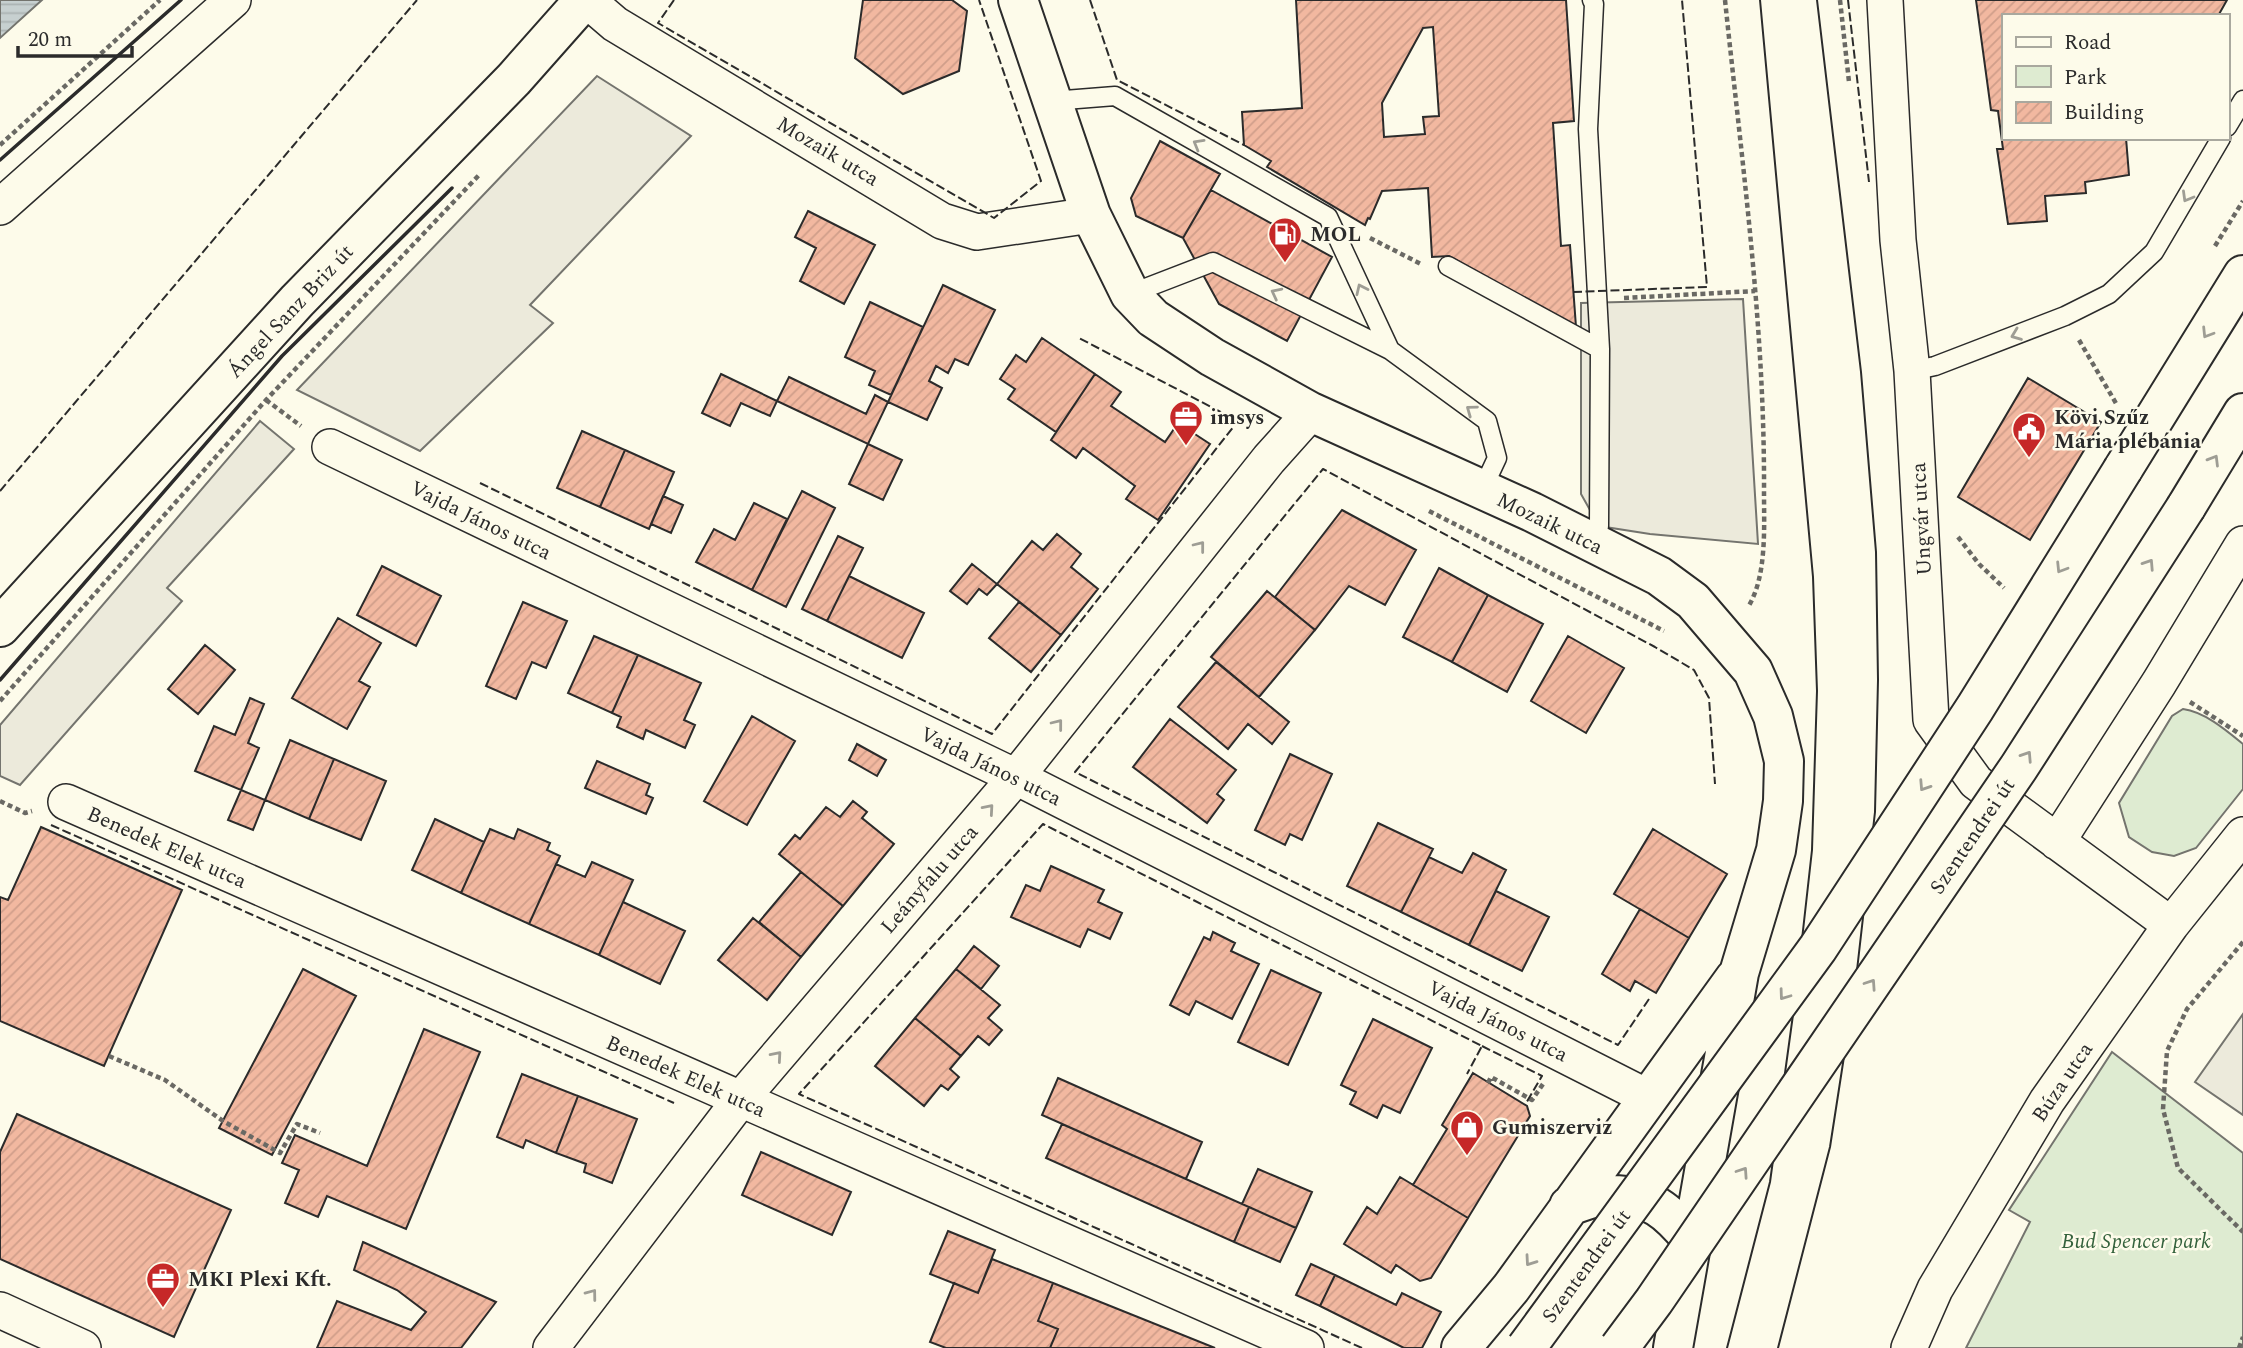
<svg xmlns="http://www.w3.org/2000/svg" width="2243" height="1348" font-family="Spectral,serif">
  <defs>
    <pattern id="water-rules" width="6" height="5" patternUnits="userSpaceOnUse" patternTransform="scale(1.75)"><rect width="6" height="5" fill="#c7d0d0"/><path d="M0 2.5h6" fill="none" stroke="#abb3b3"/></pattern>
    <pattern id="building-hatch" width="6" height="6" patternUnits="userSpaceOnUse" patternTransform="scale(1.75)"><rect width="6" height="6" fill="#f2b8a0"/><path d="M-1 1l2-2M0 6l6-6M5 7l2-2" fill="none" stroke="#d09e8a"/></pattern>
  </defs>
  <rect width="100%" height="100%" fill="#fdfbea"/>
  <!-- green -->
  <path fill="#deebd1" stroke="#74746e" stroke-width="2" d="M2183,709C2205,712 2226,730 2243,744V789L2196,848L2174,856L2152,852L2129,837L2119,803L2172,716Z
    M2112,1052L2243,1153V1348H1966L2030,1222L2009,1210Z"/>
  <!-- parking -->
  <path fill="#eceadb" stroke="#74746e" stroke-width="2" d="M597,76L691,136L530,305L553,323L420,451L297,390Z
    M1743,299L1758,544L1650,534L1599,526L1581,494V303Z
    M260,421L294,449L167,588L182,601L20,785L0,776V725Z
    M2243,1014V1115L2195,1082Z"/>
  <!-- water -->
  <path fill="url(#water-rules)" stroke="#74746e" stroke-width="2" d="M0,0H42L0,38Z"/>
  <!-- building -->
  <path fill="url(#building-hatch)" stroke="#2b2b2b" stroke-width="2" fill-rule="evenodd" d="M863,0H952L967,11L959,71L903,94L855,58Z
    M1296,0H1566L1574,121L1553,123L1561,246L1570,245L1576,327L1449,256L1432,257L1428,188L1382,191L1370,219L1368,218L1365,225L1267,167L1271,161L1244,145L1242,112L1302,108ZM1433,27L1439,116L1423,117L1425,134L1384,137L1382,103L1423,28Z
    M1976,0H2227L2218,16H2003V138H2126L2129,175L2085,182L2086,193L2045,196L2047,221L2008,224L1997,149H2003L1998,111L1991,110Z
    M1160,141L1220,174L1183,238L1136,216L1131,198Z
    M1211,190L1332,257L1287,341L1219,304L1183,238Z
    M808,211L875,245L844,304L800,281L816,248L795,237Z
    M943,285L995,310L968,365L955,359L948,373L936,366L929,381L942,388L927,420L888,402Z
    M870,302L923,327L891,395L869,385L875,371L845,357Z
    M1042,338L1095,374L1056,432L1008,399L1015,389L1000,379L1016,355L1026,362Z
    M721,374L777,401L770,416L741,403L730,426L702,413Z
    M1095,374L1121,392L1111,406L1165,442L1178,423L1210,444L1158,520L1126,499L1135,486L1083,448L1076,458L1051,440Z
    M789,377L866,414L875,395L888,402L868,444L777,401Z
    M2028,378L2101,422L2030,540L1958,497Z
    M582,431L625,450L600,507L557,488Z
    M868,444L902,460L883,500L849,484Z
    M625,450L674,472L649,529L600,507Z
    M802,491L835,508L786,607L752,590Z
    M663,496L683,505L671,533L651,524Z
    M754,503L787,519L752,590L696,562L714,529L735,540Z
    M1342,510L1416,550L1385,605L1349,586L1315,630L1275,597Z
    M1057,534L1081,554L1071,567L1098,589L1061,635L997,584L1032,541L1043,550Z
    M838,536L863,548L827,621L802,609Z
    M972,564L997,584L987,595L979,589L967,604L950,591Z
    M382,566L441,596L416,646L357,615Z
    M1439,568L1488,595L1452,662L1403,637Z
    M849,576L924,613L902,658L827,621Z
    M1267,591L1315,630L1259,697L1211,657Z
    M1488,595L1543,624L1507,692L1452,662Z
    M523,602L567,621L546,668L532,662L516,699L486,686Z
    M1019,602L1061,635L1031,672L989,638Z
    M338,618L381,643L359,681L370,687L347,729L292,698Z
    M594,636L638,655L612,713L568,693Z
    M1568,636L1624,668L1586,733L1531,701Z
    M205,645L235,670L198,714L168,689Z
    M638,655L701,683L684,720L695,725L685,748L646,730L643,739L617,727L621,717L612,713Z
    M1216,662L1289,722L1272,744L1248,724L1228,749L1178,707Z
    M250,698L264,704L248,743L259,748L241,790L195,771L214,726L235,735Z
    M752,716L795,741L747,825L704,801Z
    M1170,719L1236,770L1217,794L1224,800L1207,823L1133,767Z
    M290,740L334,759L309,819L265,800Z
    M857,744L886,760L877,776L849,760Z
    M1290,754L1332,774L1302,840L1290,834L1285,845L1255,830Z
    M334,759L386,781L361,840L309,819Z
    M597,761L650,784L646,795L653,798L646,814L585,788Z
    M241,790L265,800L253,830L228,820Z
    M853,801L867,812L862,818L894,844L843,906L779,854L795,835L800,839L826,807L840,817Z
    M435,819L484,842L461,893L412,870Z
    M1378,823L1433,849L1401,912L1347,886Z
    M41,827L182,890L104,1066L0,1021V897L8,900Z
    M490,829L514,839L518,829L550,843L547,850L560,856L529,924L461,893Z
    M1653,829L1727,874L1689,938L1614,894Z
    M1473,853L1506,870L1469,945L1401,912L1429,857L1462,873Z
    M592,862L633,880L599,955L529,924L556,864L585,877Z
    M1051,866L1104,890L1098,902L1122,913L1110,939L1088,929L1080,947L1011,917L1026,885L1040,891Z
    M801,872L843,906L801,957L759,922Z
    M1496,891L1549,917L1522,971L1469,945Z
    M623,902L685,931L660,984L599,955Z
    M1640,909L1689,938L1656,993L1635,981L1630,991L1602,974Z
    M753,918L801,957L767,1000L718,960Z
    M1213,932L1235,943L1231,951L1259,964L1232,1019L1196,1001L1189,1015L1170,1005L1204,937L1210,940Z
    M974,946L999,966L981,989L956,969Z
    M303,969L356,996L272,1155L219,1128Z
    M956,969L1000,1005L988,1018L1002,1030L989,1045L978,1036L961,1056L915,1018Z
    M1271,970L1321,993L1288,1065L1238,1042Z
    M915,1018L961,1056L950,1069L959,1077L948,1090L941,1085L924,1106L875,1066Z
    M1373,1019L1432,1048L1400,1113L1383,1105L1377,1118L1350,1104L1356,1092L1341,1085Z
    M424,1029L480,1052L406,1229L327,1196L318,1217L285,1203L299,1170L282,1163L295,1135L367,1166Z
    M1473,1073L1527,1106L1530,1116L1468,1218L1413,1185L1447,1129L1442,1125Z
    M522,1074L578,1096L556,1153L526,1140L523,1148L497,1137Z
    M1058,1078L1202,1142L1186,1179L1042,1115Z
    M578,1096L637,1119L612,1183L584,1172L586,1164L556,1153Z
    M17,1114L231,1210L174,1337L0,1259V1152Z
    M1062,1124L1249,1207L1234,1242L1046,1158Z
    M761,1152L851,1192L832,1235L742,1195Z
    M1258,1169L1312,1192L1296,1228L1242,1204Z
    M1400,1177L1468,1218L1431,1278L1420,1281L1396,1265L1391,1273L1344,1244L1367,1207L1377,1214Z
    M1249,1207L1296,1228L1280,1262L1234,1242Z
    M948,1231L995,1250L978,1293L930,1274Z
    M363,1242L496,1302L461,1348H317L337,1301L411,1330L426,1312L397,1290L354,1270Z
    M992,1259L1053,1283L1038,1321L1058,1329L1050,1348H946L930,1342L954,1283L978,1293Z
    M1311,1264L1335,1275L1320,1306L1296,1295Z
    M1335,1275L1396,1305L1402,1293L1441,1312L1422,1348H1404L1320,1306Z
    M1053,1283L1215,1348H1050L1058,1329L1038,1321Z"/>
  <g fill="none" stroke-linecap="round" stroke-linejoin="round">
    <!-- lane casing -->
    <g stroke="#2b2b2b" stroke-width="21">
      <path id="lane" d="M1592,0L1594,4L1588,129L1600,349L1599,526L1592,543
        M1052,101L1115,96L1328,217L1390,350
        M2227,127L2243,100
        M1448,266L1600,349
        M1130,294L1213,262L1390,350L1487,421L1497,458L1482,490
        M1912,371L1935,366L2065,316L2109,294L2154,252L2221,138"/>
    </g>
    <!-- street casing -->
    <g stroke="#2b2b2b" stroke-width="38">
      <path id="street" d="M587,0L615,24L942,221L977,232L1091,215
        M1885,0L1898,240L1912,371L1931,720L1976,782L2171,925
        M0,207L233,0
        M330,447L1016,777L1647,1097
        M66,802L1306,1348
        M2057,842L2159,683L2243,544
        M0,1310L83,1348
        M551,1348L740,1100L1016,777L1269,459L1311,412
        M1909,1348L1935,1289L2047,1101L2171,925L2243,835"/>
    </g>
    <!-- secondary casing -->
    <g stroke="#2b2b2b" stroke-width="42">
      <path id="secondary" d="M1018,0L1091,215L1130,294L1153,318L1212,357L1311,412L1532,512L1659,576L1693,601L1753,671L1773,716L1784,761L1783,801L1776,850L1739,973L1673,1348
        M0,627L297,301L514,79L584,0
        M1569,1206C1582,1202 1599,1194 1612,1195C1650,1195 1669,1212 1691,1239
        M1461,1348L1511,1288L1735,978"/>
    </g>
    <!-- primary casing -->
    <g stroke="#2b2b2b" stroke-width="42">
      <path id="primary" d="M2123,469L2243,275
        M2186,507L2243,413"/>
    </g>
    <!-- path -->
    <path stroke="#6a6964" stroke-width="4.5" stroke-dasharray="5 3.5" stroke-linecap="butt" d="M1725,0C1742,163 1765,328 1764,493C1764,527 1767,577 1748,607
      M1840,0L1849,82
      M0,145L160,0
      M1370,238L1421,264
      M2215,246L2243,201
      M1624,298L1755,291
      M2079,340L2117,405
      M266,400L301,426
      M1429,511L1664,631
      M1958,537L1979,564L2004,588
      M0,701L266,400L480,174
      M2190,702L2243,736
      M0,801L25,813L32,811
      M2243,942L2187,1009L2167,1051L2163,1109L2178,1168L2243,1232
      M109,1056L165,1080L223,1121L280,1153L297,1124L320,1133
      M1488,1083L1491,1077L1532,1100L1543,1084
      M2239,1348L2243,1337"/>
    <!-- lane -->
    <use href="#lane" stroke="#fdfbea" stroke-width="18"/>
    <!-- street -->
    <use href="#street" stroke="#fdfbea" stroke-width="35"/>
    <!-- secondary -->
    <use href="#secondary" stroke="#fdfbea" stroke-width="38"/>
    <!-- primary -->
    <use href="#primary" stroke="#fdfbea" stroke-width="38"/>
    <!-- tram -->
    <path stroke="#2b2b2b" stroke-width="2" d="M1727,1348L1770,1182L1796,993L1812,850L1817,691L1813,577L1760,0
      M1778,1348L1830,1147L1856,979L1875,812L1878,680L1876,552L1861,372L1817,0"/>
    <!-- primary-bridge casing -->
    <g stroke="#2b2b2b" stroke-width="42" stroke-linecap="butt">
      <path id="primary-bridge" d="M1526,1348L1818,948L1975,708L2123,469
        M1619,1348L1654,1301L2019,767L2186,507"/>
    </g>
    <!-- primary-bridge -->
    <use href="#primary-bridge" stroke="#fdfbea" stroke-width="38"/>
    <!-- fence -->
    <path stroke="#2b2b2b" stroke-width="2" stroke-dasharray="9 3.5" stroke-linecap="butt" d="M674,0L658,23L994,218L1041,181L979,0
      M1090,0L1117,80L1244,145
      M1848,0L1869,182
      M1573,292L1707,287L1682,0
      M480,483L992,734L1238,421L1079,338
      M0,491L417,0
      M51,825L674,1103
      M1649,999L1618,1045L1075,772L1323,469L1655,647L1694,670L1709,698L1715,784
      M1482,1046L1542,1076L1525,1105
      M1362,1348L799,1094L1043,824L1482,1046L1467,1074"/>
    <!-- wall -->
    <path stroke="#2b2b2b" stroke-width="3.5" d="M0,160L181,0
      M0,680L282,356L452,188"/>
  </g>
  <!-- one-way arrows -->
  <defs><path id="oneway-chevron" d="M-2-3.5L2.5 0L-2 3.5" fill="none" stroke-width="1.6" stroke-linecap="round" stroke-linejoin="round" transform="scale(1.75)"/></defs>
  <g stroke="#9e9d94">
    <use href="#oneway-chevron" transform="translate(1198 144) rotate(-150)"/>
    <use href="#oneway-chevron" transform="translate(2187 197) rotate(120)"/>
    <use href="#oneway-chevron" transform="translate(1361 289) rotate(-115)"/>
    <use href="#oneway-chevron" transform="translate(1276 293) rotate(-153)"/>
    <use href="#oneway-chevron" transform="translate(2207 333) rotate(122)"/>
    <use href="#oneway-chevron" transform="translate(2016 335) rotate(159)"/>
    <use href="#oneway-chevron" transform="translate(1471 410) rotate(-144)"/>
    <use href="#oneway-chevron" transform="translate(2214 460) rotate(-59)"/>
    <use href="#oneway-chevron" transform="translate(1200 546) rotate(-52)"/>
    <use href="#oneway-chevron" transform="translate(2149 564) rotate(-57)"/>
    <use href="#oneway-chevron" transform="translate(2061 568) rotate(122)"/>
    <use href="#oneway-chevron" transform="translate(1058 724) rotate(-52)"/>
    <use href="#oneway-chevron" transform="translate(2027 756) rotate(-57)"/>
    <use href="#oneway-chevron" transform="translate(1924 786) rotate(123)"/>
    <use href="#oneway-chevron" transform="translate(989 809) rotate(-49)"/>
    <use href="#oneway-chevron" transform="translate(1871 984) rotate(-56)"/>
    <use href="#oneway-chevron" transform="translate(1784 995) rotate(126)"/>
    <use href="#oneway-chevron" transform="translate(777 1056) rotate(-49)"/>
    <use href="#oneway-chevron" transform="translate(1743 1172) rotate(-56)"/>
    <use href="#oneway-chevron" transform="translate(1530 1261) rotate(125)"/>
    <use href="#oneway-chevron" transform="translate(592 1294) rotate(-53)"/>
  </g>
  <!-- icons -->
  <defs>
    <g id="fuel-pin" transform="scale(1.75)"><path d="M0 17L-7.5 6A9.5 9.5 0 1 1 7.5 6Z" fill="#c62828" stroke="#fdfbea"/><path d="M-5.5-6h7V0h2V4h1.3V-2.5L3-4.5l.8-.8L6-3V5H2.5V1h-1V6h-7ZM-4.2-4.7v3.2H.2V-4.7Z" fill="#fff"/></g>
    <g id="office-pin" transform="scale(1.75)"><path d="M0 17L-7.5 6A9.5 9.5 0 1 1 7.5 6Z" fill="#c62828" stroke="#fdfbea"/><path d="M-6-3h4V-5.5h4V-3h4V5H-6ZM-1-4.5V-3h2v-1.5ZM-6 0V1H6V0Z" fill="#fff"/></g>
    <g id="civic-pin" transform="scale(1.75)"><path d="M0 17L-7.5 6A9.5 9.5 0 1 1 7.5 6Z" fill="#c62828" stroke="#fdfbea"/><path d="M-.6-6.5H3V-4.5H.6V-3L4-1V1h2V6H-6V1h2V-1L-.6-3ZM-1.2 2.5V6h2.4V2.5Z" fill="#fff"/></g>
    <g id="shop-pin" transform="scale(1.75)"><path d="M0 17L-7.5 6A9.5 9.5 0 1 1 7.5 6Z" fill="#c62828" stroke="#fdfbea"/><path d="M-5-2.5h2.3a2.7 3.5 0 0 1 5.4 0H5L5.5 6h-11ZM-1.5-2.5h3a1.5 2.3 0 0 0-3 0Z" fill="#fff"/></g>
  </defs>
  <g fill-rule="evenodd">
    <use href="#fuel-pin" x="1285" y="234"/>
    <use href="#office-pin" x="1186" y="417"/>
    <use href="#civic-pin" x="2029" y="429"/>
    <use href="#shop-pin" x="1467" y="1127"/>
    <use href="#office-pin" x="163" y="1279"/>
  </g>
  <g text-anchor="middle" stroke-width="5" stroke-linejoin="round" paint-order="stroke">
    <!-- street labels -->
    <g font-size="21" fill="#2b2b2b" stroke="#fdfbea">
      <text transform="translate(828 151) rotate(31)" y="7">Mozaik utca</text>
      <text transform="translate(290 311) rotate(-47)" y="7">Ángel Sanz Briz út</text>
      <text transform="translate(1921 519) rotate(-93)" y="7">Ungvár utca</text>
      <text transform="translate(481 520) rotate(26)" y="7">Vajda János utca</text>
      <text transform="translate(1550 523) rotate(26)" y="7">Mozaik utca</text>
      <text transform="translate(991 766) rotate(26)" y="7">Vajda János utca</text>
      <text transform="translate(1972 836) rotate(-56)" y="7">Szentendrei út</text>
      <text transform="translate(167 847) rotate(24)" y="7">Benedek Elek utca</text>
      <text transform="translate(929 879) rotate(-49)" y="7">Leányfalu utca</text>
      <text transform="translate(1498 1021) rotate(27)" y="7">Vajda János utca</text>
      <text transform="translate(686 1076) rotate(24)" y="7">Benedek Elek utca</text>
      <text transform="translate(2062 1082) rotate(-56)" y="7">Búza utca</text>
      <text transform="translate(1586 1266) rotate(-54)" y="7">Szentendrei út</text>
    </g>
    <!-- poi labels -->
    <g font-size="21" font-weight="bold" fill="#2b2b2b" stroke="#fdfbea" text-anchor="start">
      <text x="1310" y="241">MOL</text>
      <text x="1210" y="424">imsys</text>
      <text x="2054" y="424">Kövi Szűz<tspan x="2054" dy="24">Mária plébánia</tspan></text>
      <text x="1492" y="1134">Gumiszerviz</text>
      <text x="188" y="1286">MKI Plexi Kft.</text>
    </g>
    <!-- park labels -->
    <g font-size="21" font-style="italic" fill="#34623c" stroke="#fdfbea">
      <text x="2136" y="1248">Bud Spencer park</text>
    </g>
  </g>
  <!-- legend -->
  <rect x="2002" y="14" width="228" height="126" fill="#fdfbea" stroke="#a9a89e" stroke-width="2"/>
  <rect x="2016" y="37" width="35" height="10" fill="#fdfbea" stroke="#a9a89e" stroke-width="2"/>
  <text x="2064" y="49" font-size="21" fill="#2b2b2b">Road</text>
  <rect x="2016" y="66" width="35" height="21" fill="#deebd1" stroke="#a9a89e" stroke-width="2"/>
  <text x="2064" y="84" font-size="21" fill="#2b2b2b">Park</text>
  <rect x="2016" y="102" width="35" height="21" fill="url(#building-hatch)" stroke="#a9a89e" stroke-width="2"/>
  <text x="2064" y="119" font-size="21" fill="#2b2b2b">Building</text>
  <!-- scale -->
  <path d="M18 46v10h114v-10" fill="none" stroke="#2b2b2b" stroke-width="3.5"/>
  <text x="28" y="46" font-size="21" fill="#2b2b2b" stroke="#fdfbea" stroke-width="5" paint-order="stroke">20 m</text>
</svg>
